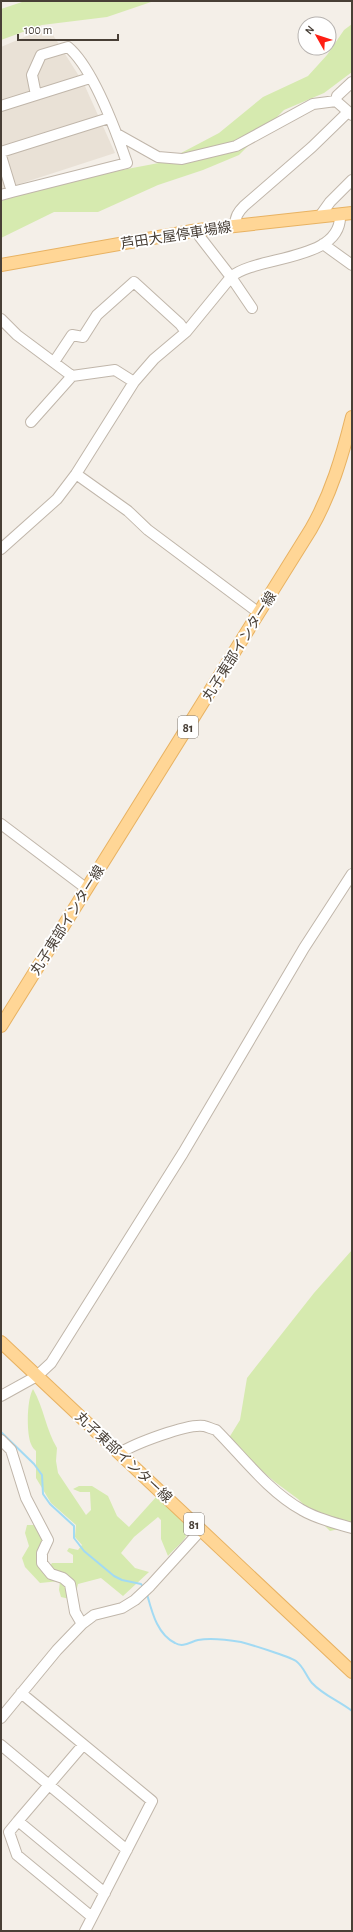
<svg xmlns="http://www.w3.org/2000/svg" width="353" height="1932" font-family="'Alegreya Sans','Noto Sans JP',sans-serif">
  <rect width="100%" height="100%" fill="#f4efe8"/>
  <!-- residential -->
  <path fill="#e9e1d6" d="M48,27L84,84L115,153L1,190V47Z"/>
  <!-- green -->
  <path fill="#d6eaaf" d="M25,1H154L107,17L42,25L1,40V9Z
    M352,24V72L324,93L284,110L239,155L203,170L158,185L98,212H54L1,238V201L69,180L164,162L219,133L263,97L308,76L327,55L344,30Z
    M352,1250V1526L330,1531L298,1499L275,1482L227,1441L240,1420L247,1378L314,1293Z
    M33,1389C44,1408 46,1430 57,1448L56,1461L58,1473L86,1515L91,1510L90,1492H80L73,1489L79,1486H92L108,1496L117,1516L129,1527L157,1496C166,1505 194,1524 185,1538C181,1544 173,1550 168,1556L161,1539V1520L158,1517L134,1537L121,1553L135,1568L149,1572L123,1596L101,1578L78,1584L74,1600L61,1597L59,1590L60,1581L40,1583L25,1567L22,1558L29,1546L25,1533L27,1525H34L43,1538L48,1569L52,1563H73V1555L67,1551L69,1548L78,1550L82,1545L75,1537L76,1525L51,1503L36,1478V1451C34,1449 32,1447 31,1444C26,1432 27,1399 33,1389Z"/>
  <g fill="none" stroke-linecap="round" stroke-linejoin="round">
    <!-- stream -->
    <path stroke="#a2daf3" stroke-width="2" d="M1,1432L34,1464L42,1475L43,1494L50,1504L74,1526V1538L84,1551L114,1576L122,1580L141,1584L143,1587
      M147,1594C152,1612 157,1634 175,1643C183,1648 190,1642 198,1640C210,1638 229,1640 241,1642C252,1645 288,1656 296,1661C304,1667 306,1676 312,1683C323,1695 339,1701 352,1711"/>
    <!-- minor casing -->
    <g stroke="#c0b6aa" stroke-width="12">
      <path id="minor" d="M336,101L337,96L352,82
        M1,106L90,78
        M117,134L158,157L182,159L236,146L313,104L336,101L352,115
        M1,152L109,118
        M1,156L12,192L127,163C116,131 93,68 68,47L41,55L32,75L36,95
        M1,195L12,192
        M320,216L330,202L352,180
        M235,226C235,217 238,212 244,206L312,147L348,112
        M198,230L200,237L231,277L252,308
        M323,244L352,265
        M1,319L17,335L72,376L31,422
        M54,362L72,335L83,337L97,315L134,282L180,324L186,332
        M72,376L115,370L134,382
        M76,474L128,511L148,530L259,613
        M1,549L57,499L76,474L134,382L154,359L186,332L231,277C256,255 343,262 340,214
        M1,824L87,889
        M1,1396L37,1376L51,1363L183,1153L304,948L352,874
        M1,1440L11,1450L26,1498L48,1540L42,1553V1563L51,1574L63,1578L70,1584L75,1612L82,1624L57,1650L1,1718
        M120,1453C134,1444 188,1423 204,1426C208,1427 212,1429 216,1430C243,1457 268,1491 302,1510C317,1519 335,1523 352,1528
        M82,1624L94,1615L122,1608L135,1600L150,1586L201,1530
        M21,1693L152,1801L85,1931
        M1,1745L127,1850
        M18,1821L83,1745
        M92,1917L17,1855L9,1832L18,1821L105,1893"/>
    </g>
    <!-- major casing -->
    <g stroke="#e8b262" stroke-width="14">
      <path id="major" d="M1,265L198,230L352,213
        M1,1026L311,529C331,494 342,457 352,417
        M1,1342L352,1672"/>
    </g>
    <!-- minor -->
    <use href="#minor" stroke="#fff" stroke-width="10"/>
    <!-- major -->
    <use href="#major" stroke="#ffd696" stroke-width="12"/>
  </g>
  <g text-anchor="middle" stroke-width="4" stroke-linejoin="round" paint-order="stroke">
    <!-- shield labels -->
    <g fill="#fff" stroke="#7f7972" stroke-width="1">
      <rect x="178" y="716" width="20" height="22" rx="3"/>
      <rect x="184" y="1513" width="20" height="22" rx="3"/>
    </g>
    <g font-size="13" font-weight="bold" fill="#483f36">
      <text x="188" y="732">81</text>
      <text x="194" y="1529">81</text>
    </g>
    <!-- street labels -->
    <g font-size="14" fill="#483f36" stroke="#fff">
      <text transform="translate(176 235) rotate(-9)" y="5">芦田大屋停車場線</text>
      <text transform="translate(239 646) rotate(-58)" y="5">丸子東部インター線</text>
      <text transform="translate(67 920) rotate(-58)" y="5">丸子東部インター線</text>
      <text transform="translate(124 1457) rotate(43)" y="5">丸子東部インター線</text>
    </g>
  </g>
  <!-- border -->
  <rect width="353" height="1932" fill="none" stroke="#483f36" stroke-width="4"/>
  <!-- north arrow -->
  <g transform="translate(317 36) rotate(309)"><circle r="19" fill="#ffffff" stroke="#b6b2af"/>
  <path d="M0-3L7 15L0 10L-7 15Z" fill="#ff1f14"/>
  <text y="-6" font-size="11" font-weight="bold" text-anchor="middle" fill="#483f36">N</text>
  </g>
  <!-- scale -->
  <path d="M18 34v6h100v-6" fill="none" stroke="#483f36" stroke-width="2"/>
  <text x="24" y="34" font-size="12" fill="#483f36" stroke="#ffffff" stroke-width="3" paint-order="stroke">100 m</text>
</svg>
